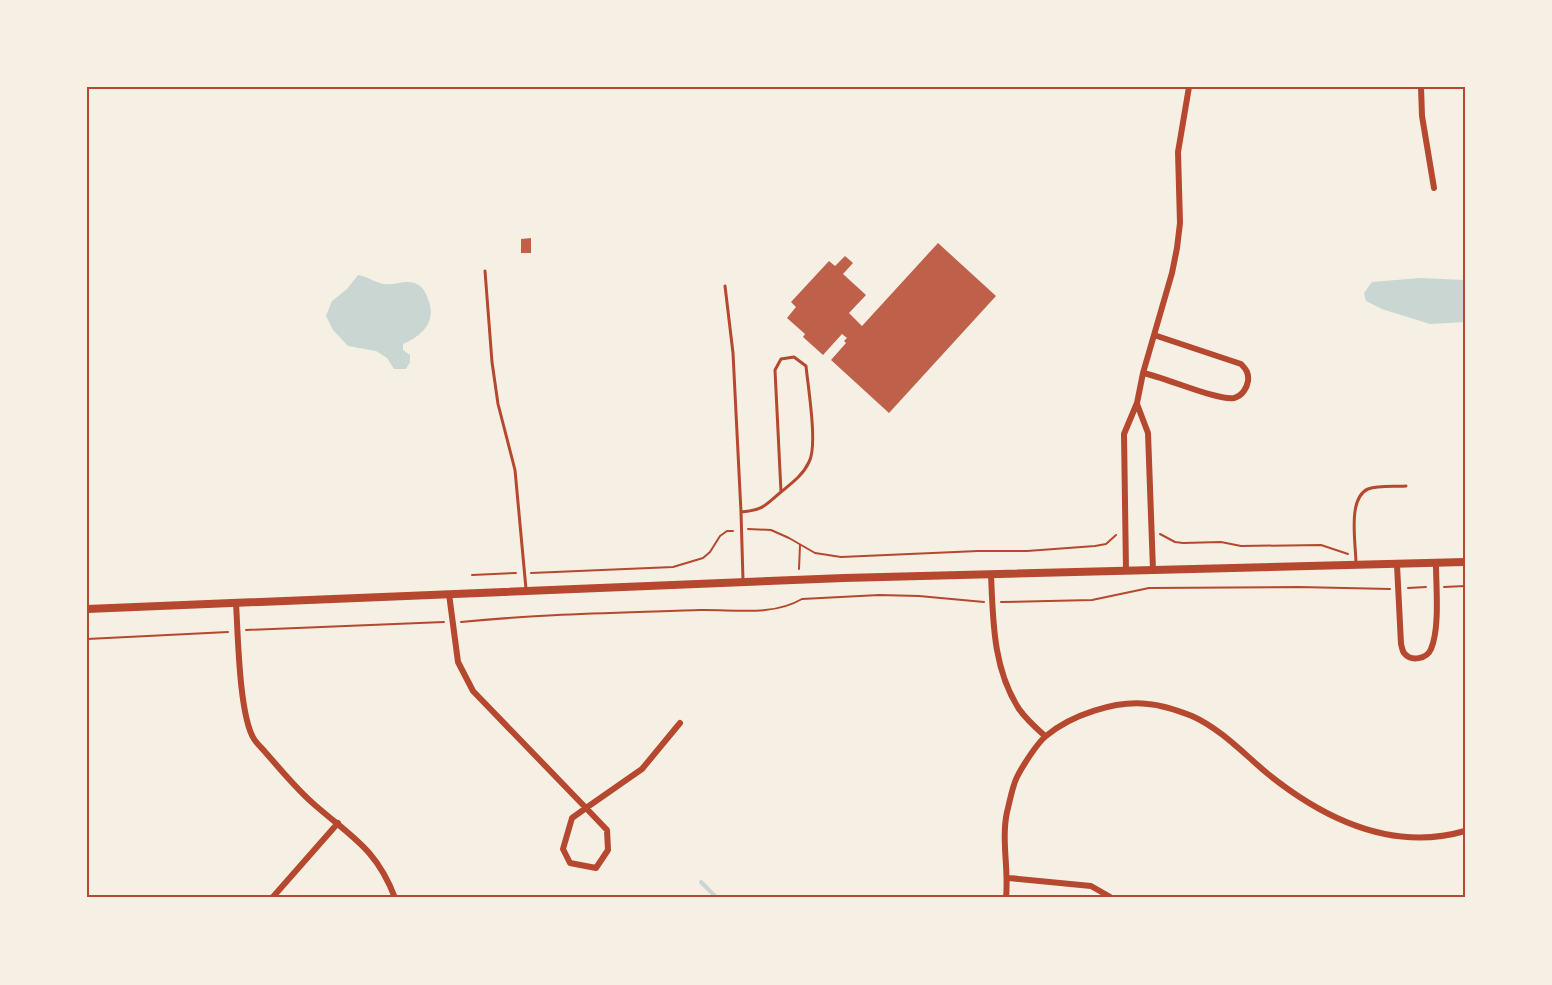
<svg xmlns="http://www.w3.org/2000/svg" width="1552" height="985" font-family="Raleway,sans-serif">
  <rect width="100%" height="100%" fill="#f6efe4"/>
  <!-- water -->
  <path fill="#c9d6d2" d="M358,275C367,276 375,283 384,284C395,286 409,277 420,286C425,290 427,296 429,302C436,323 421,336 403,344V350L410,355V362L406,369H394L387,358L376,351L348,346L333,330L326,316L332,301L347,289Z
    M1420,278L1465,280V322L1430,324L1382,309L1366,301L1364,293L1372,282Z"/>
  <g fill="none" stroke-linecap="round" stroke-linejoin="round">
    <!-- stream -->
    <path stroke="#c9d6d2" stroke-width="4" d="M701,882L717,898"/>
  </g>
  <!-- building -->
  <path fill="#bf614a" d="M531,238V253H521V239Z
    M938,243L996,296L889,413L831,360L846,343L844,341L847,338L842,334L823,355L803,337L805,334L787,318L796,307L791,302L829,261L835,266L845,256L853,263L843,274L866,295L849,313L862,326Z"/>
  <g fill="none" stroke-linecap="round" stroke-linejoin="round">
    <!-- path -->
    <path stroke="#b5482f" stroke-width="2" d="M748,529L771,530L789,538L815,553L841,557L978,551H1027L1095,546L1106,544L1116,535
      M1160,534L1175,542L1183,543L1221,542L1241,546L1321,545L1348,554
      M799,569L800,545
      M531,573L673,567L703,558L710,552L720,536L727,531H733
      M472,575L516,573
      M1444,587L1465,586
      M1408,588L1426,587
      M1001,602L1092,600L1149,588L1299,587L1390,589
      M461,622C540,614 620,613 699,610C733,609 771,617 802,599L879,595L919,596L984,602
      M246,630L444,622
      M87,639L228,632"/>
    <!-- service -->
    <path stroke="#b5482f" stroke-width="3" d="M485,271L492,362L498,404L515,470L526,589
      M725,286L733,353L741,512
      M1356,564C1356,544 1347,498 1368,489C1379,485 1394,487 1406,486
      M743,580L741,512C764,510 764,506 781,492C792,483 803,475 809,462C818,446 808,387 806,366L794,357L781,359L775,370L781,492"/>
    <!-- minor -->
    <path stroke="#b5482f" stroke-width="6" d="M1421,87L1422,116L1434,188
      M1143,373C1164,377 1218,401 1234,398C1242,396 1247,388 1248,381C1249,373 1246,369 1241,364L1154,335
      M1137,404L1148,433L1153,570
      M1397,565L1401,644C1402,647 1402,650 1404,653C1411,662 1427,659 1431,649C1440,628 1436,587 1436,564
      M1126,571L1124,434L1137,403L1143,373L1172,273L1177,248L1180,223L1178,152L1189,87
      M991,574C993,621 993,669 1019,709C1026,719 1036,728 1045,736
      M449,594L458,662L473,691L586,808L642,769L680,723
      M236,603C238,634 239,715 254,739C257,744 262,748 266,753C282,771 297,790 316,806C353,838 377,850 395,898
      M586,808L607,830L608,850L596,868L570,863L563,849L572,818Z
      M1009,878L1091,886L1112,898
      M272,898L338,823
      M1006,898C1009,870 1001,840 1007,812C1010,801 1012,787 1017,777C1022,767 1037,743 1046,736C1071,715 1116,700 1148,704C1163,705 1179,711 1192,716C1221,729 1244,754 1268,774C1324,819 1392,852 1465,831"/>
    <!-- tertiary -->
    <path stroke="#b5482f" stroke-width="8" d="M87,609L844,578L1465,562"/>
  </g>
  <!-- border -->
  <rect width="1552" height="985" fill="none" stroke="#f6efe4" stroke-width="177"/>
  <rect x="88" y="88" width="1376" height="808" fill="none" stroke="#b5482f" stroke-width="2"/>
</svg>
